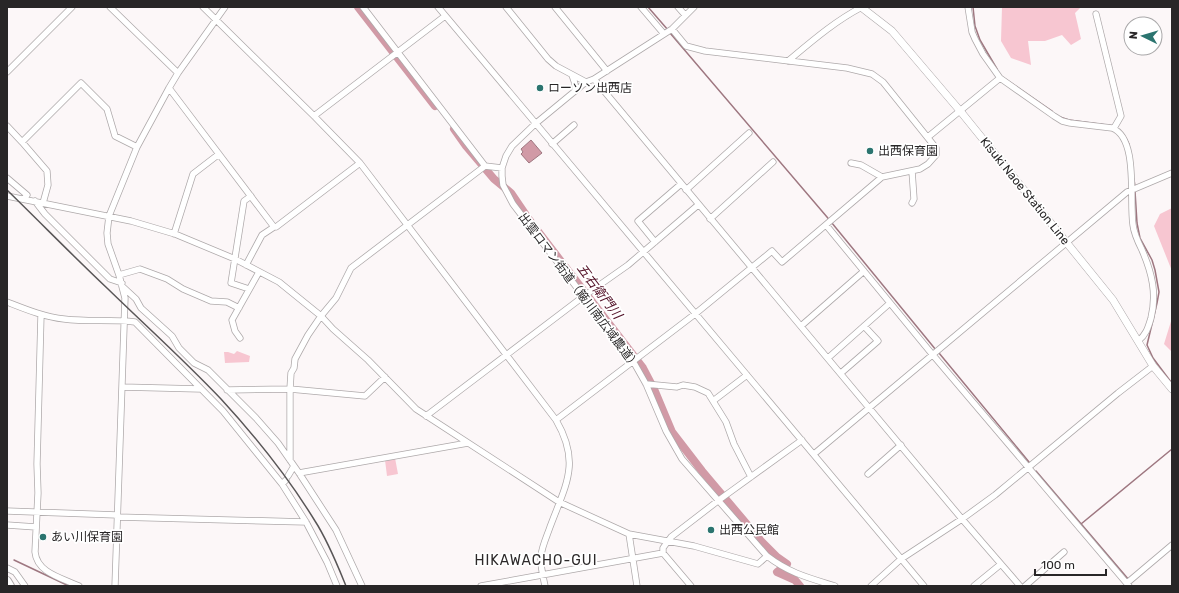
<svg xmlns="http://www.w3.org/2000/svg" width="1179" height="593" font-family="Rubik,'Noto Sans JP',sans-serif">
  <rect width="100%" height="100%" fill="#fcf7f8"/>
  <!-- green -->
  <path fill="#f7c6d1" d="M1002,7H1081L1075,13L1081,39L1071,45L1062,35L1045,41H1028L1031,65L1011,58L1001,41Z
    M1172,208V271L1154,226L1160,214Z
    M1172,318V352L1164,344Z
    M237,351L250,356L249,362L225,363L224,352H228L234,354Z
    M395,458L398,474L387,476L385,460Z"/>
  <!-- water -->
  <path fill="#d19aa6" stroke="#9e7780" d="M531,140L542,153L529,163L521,154L523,152L521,149Z"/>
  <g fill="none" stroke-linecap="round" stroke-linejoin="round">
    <!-- stream -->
    <path stroke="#9e7780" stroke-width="1.5" d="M648,7L668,30
      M973,7L975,26L980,40L997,69
      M670,33L827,217L936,350
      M1001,76L1052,111
      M1060,117L1069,120L1114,126
      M1124,135L1129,144
      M1134,179L1135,187
      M1135,191L1137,223L1140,238L1152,260L1155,270L1159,292L1157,303L1147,345L1153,358L1171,382
      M939,353L1029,462
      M1036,471L1129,580
      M1081,524L1172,449
      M14,560L69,586"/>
    <!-- river -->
    <path stroke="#d19aa6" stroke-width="8" d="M358,7L435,106
      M454,129L466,146L494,179L511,193L530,221L643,368L654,389L672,432L702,471L761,541L777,557L787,564L777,572L795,580L800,586"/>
    <!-- minor casing -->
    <g stroke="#aea9aa" stroke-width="7">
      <path id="minor" d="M110,7L178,73
        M203,7L314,116L360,163L556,420C581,463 566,484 550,527C547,536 542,546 541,556C540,565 543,576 545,586
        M363,7L485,166L502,168
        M438,7L924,586
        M506,7L548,59L556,66L586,82
        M555,7L607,71
        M641,7L664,34
        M678,7L685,15
        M694,7L672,29L594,79L586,82L535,124L512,146L506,156L502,168V176L503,185L513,204L633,361L646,384L666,431L682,459L767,556C789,573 809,578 835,586
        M968,7L972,32L975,39L983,54L1000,78L1054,116L1062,121L1070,123L1112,128C1139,138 1129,201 1133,225C1134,234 1138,242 1142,250C1152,273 1157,294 1151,318C1148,328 1146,335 1138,341
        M1096,14L1121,116L1114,128
        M788,61C812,41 835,21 862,7
        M7,72L72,7
        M572,75L575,84V91
        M594,79L962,519L1020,586
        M169,88L274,227L262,235L246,265
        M314,116L445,16
        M7,126L22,142L47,171L48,185L43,203
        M928,137L1000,78
        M22,142L81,83L107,109L115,136L137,147
        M552,144L574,125
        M851,163L861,165L882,177
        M7,178L27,195L24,199
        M686,190L749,133
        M7,196L131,221L175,234L235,259L279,282L321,316L333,329L368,360L416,409L559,502L629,534L694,546L758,564L767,556
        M35,201L45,214L110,279L122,283
        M912,203L914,199L912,171
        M710,219L773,162
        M826,225L932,354L1129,586
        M274,227H276L360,163
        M174,234L193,174L219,154
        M655,242L638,221L681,184
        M119,275L140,269L167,279L183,289L211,301L227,302L239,308
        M123,287L136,299L141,308L172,336L179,348L194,363L208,370L256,418L278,443L299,473L336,530L362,586
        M249,289L231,283L244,201L251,196
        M7,302C25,309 44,317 64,319C87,322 112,319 135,322L223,411L282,484L306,522L327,562L337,586
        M41,315L37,464L38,493L35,552C37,573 62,578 79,586
        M801,326L864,271
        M240,338L235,331L232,320L259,272
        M828,358L890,303
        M841,373L878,341L864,326
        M646,384L677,387L683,385L695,387L708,393L726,422L734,444L751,477
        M122,387L200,389
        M227,390L290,389L365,396L385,377
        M713,401L747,375
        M426,416L584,296L628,265L698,205
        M556,420L695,314L772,251L782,262L882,177L920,169L928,164L936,155V148L883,82L872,74L847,68L705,51L686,46L672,29
        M814,454L1127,192L1172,173
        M290,460V389L291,373L294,368L295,359L308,335L321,316L336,298L351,268L485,166
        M299,473L468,443
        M868,474L901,445
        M288,476L294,466
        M282,484L286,480
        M7,511L117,515
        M117,517L306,522
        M7,525L36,527
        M629,534L637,586
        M663,553V548L671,537L719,500L802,440
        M7,568L15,572L25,586
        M1127,583L1172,545
        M115,586L125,298L119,275L108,244L107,233L109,216L137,147L169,88L178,73L225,7
        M481,586L663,553L691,586
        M871,586L901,559L962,519L995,495L1118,393L1153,366
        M974,586L1001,564
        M1025,586L1064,552"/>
    </g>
    <!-- major casing -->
    <g stroke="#aea9aa" stroke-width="8">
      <path id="major" d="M861,7L892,31L961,112L1113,300L1153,366L1172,389"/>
    </g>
    <!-- highway casing -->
    <g stroke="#aea9aa" stroke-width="10">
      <path id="highway" d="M7,581L10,586"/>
    </g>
    <!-- minor -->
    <use href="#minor" stroke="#fff" stroke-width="5.5"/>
    <!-- major -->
    <use href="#major" stroke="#fff" stroke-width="7"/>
    <!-- highway -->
    <use href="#highway" stroke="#fff" stroke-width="8"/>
    <!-- rail -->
    <path stroke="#595657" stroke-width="1.5" d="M7,190C41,223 74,257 108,289C146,326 185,361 221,399C256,437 288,477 315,521C328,541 337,564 346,586"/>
  </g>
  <!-- markers -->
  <g fill="#2b746f" stroke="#fff" stroke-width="1.5">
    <circle cx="540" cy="88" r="4"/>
    <circle cx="870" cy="151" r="4"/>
    <circle cx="711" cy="530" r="4"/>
    <circle cx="43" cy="537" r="4"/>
  </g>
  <g text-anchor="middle" stroke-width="3.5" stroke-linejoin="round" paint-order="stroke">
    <!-- poi labels -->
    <g font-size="12" fill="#282627" stroke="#fff" text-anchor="start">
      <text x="548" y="92">ローソン出西店</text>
      <text x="878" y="155">出西保育園</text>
      <text x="719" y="534">出西公民館</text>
      <text x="51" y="541">あい川保育園</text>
    </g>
    <!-- street labels -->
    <g font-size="12" fill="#282627" stroke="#fff">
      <text transform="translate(1025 191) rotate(51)" y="4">Kisuki Naoe Station Line</text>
      <text transform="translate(579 291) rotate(53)" y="4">出雲ロマン街道（簸川南広域農道）</text>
    </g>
    <!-- water labels -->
    <g font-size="13" font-style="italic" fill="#531228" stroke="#fff">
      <text transform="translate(600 291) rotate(53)" y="5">五右衛門川</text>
    </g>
    <!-- quarter labels -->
    <g font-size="14" letter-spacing="1" fill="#2d292a" stroke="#fff">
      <text x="536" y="565">HIKAWACHO-GUI</text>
    </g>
  </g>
  <!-- border -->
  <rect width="1179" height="593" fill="none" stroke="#282627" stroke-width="16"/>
  <!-- north arrow -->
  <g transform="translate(1143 36) rotate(275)"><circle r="19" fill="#ffffff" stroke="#a9a8a9"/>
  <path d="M0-3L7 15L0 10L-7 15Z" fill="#2b746f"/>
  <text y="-6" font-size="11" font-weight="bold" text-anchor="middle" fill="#282627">N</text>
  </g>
  <!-- scale -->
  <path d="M1035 569v6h71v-6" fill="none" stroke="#282627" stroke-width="2"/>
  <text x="1041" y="569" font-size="12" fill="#282627" stroke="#ffffff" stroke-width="3" paint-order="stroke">100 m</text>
</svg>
